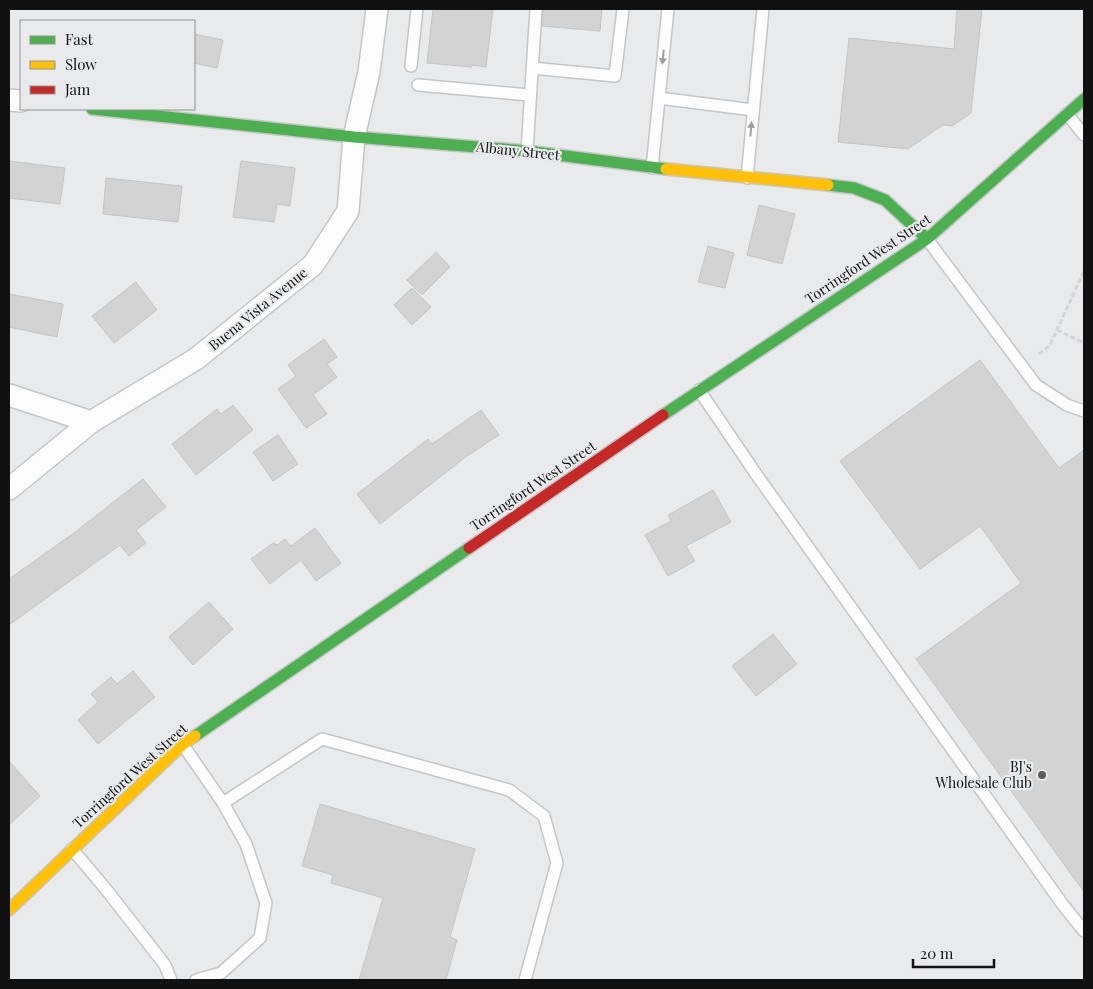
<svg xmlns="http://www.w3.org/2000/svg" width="1093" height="989" font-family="'Playfair Display',serif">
  <rect width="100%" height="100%" fill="#e9eaeb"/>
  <!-- building -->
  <path fill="#d3d3d4" stroke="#c5c5c6" d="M433,9H493L486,67L472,65V67L427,63Z
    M543,9H602L600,31L542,26Z
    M957,9H982L971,113L952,126L943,125L908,149L838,142L849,38L954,49Z
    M194,34L223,40L217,68L194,63Z
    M9,161L65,168L60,204L9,198Z
    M241,161L295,168L290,206L277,204L274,222L233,217Z
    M106,178L182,186L178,222L103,214Z
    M759,205L795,214L782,264L747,255Z
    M708,246L734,253L725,288L698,282Z
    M436,252L450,267L422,295L407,280Z
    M136,282L157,310L114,343L92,316Z
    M412,288L431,307L412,325L394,305Z
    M9,294L63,304L57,337L9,327Z
    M324,339L337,357L327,364L337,377L313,395L327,414L306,428L278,389L296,376L288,365Z
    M980,360L1059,468L1084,450V892L916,659L1021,583L980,526L920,569L840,461Z
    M233,405L253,430L196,475L172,444L217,409L221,414Z
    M481,410L499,435L467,456L380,524L357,494L428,439L432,444Z
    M278,435L298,464L273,481L253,452Z
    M143,479L166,507L136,530L146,543L129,556L120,545L9,625V579L74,533Z
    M713,490L731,522L686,546L695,561L668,576L645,535L671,521L668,515Z
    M315,528L341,563L316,581L301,560L270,584L251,559L273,543L277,545L285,539L291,546Z
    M209,602L233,629L193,665L169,637Z
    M773,634L797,664L756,696L732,666Z
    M133,671L155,697L98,744L78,720L98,702L91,694L111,677L117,684Z
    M9,761L40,796L9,825Z
    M320,804L475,849L450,937L457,940L446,980H359L383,898L331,883L333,875L302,866Z"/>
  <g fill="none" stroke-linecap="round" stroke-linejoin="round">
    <!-- lane casing -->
    <g stroke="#c5c6c7" stroke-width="14">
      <path id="lane" d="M411,66L417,9
        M532,68L615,76L623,9
        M418,85L529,95
        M659,98L753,110
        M1067,114L1084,135
        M527,151L536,9
        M652,168L668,9
        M747,178L763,9
        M927,239L1036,385L1067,405L1084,411
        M699,390L756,474L1063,905L1084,931
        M183,745L223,803L322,739L509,790L544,816L557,863L525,980
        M72,849L105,888L165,965L171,980
        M196,980L221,973L260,938L266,903L246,844L223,803"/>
    </g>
    <!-- street casing -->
    <g stroke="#c5c6c7" stroke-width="24">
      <path id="street" d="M9,100L21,101
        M9,395L91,422
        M9,489L91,422L196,359L313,265L348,211L354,137L369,72L377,9"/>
    </g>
    <!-- fast casing -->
    <g stroke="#c5c6c7" stroke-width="14">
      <path id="fast" d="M92,109L354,137L527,151L666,169
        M828,185L854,188L885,200L927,239
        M663,415L927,239L1084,99
        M195,736L469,548"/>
    </g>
    <!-- slow casing -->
    <g stroke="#c5c6c7" stroke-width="14">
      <path id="slow" d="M666,169L828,185
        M9,910L183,744L195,736"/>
    </g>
    <!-- jam casing -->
    <g stroke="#c5c6c7" stroke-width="14">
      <path id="jam" d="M469,548L663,415"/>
    </g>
    <!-- path -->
    <path stroke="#d5d5d6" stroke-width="3" stroke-dasharray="5 2.5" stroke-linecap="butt" d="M1057,330L1084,343
      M1039,354L1050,345L1084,271"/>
    <!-- lane -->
    <use href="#lane" stroke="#fcfcfc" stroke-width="11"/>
    <!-- street -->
    <use href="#street" stroke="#fcfcfc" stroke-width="21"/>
    <!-- fast -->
    <use href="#fast" stroke="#4caf50" stroke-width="11"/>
    <!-- slow -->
    <use href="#slow" stroke="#ffc107" stroke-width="11"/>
    <!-- jam -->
    <use href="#jam" stroke="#c62828" stroke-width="11"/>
  </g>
  <!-- one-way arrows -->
  <defs><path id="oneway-solid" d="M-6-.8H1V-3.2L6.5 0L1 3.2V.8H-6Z" transform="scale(1.25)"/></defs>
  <g fill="#9e9e9e">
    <use href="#oneway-solid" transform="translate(663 57) rotate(96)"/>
    <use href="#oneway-solid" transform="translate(751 129) rotate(-85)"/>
  </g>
  <!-- markers -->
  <circle fill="#5d5d5e" stroke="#e8eaec" stroke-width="2" cx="1042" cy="775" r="5"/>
  <g text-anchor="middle" stroke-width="4.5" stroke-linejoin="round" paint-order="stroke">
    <!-- street labels -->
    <g font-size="14" fill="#111112" stroke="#e8eaec">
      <text transform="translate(518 151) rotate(6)" y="5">Albany Street</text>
      <text transform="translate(868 259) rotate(-34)" y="5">Torringford West Street</text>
      <text transform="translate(258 309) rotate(-39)" y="5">Buena Vista Avenue</text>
      <text transform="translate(533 486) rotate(-34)" y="5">Torringford West Street</text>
      <text transform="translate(130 776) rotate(-42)" y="5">Torringford West Street</text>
    </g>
    <!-- poi labels -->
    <g font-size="14" fill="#111112" stroke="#e8eaec" text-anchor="end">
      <text x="1032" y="772">BJ's<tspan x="1032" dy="16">Wholesale Club</tspan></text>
    </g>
  </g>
  <!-- border -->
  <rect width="1093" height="989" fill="none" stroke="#111112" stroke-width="20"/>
  <!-- legend -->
  <rect x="20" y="20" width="175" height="90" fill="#e8eaec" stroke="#929395"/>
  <rect x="30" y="36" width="25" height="8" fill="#4caf50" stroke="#929395"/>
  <text x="65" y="45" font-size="15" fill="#111112">Fast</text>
  <rect x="30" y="61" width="25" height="8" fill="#ffc107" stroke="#929395"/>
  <text x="65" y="70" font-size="15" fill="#111112">Slow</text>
  <rect x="30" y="86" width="25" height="8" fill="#c62828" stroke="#929395"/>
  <text x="65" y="95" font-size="15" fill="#111112">Jam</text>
  <!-- scale -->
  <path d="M913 959v8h81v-8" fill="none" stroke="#111112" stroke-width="2.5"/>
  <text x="920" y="959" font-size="15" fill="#111112" stroke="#e8eaec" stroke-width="4" paint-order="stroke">20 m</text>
</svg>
